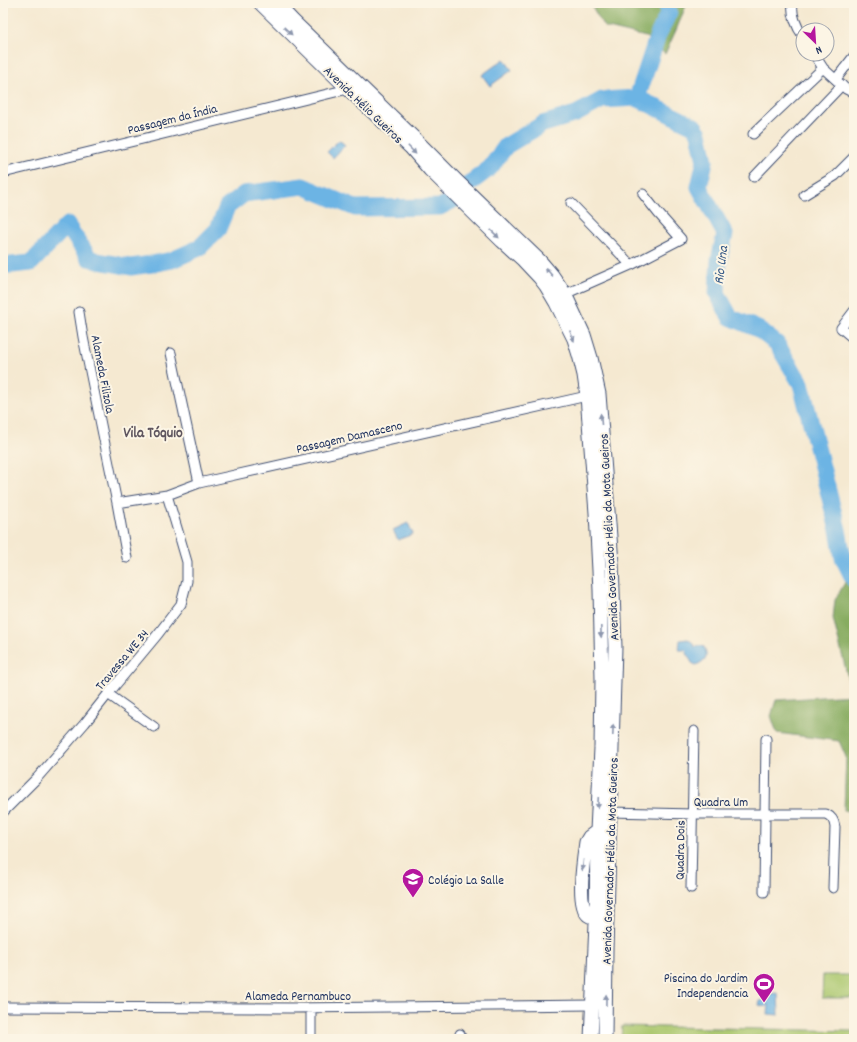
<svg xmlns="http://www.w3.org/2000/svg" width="857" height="1042" font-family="Dekko,sans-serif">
  <rect width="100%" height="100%" fill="#fcf5e5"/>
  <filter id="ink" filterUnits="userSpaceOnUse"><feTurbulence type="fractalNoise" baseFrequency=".025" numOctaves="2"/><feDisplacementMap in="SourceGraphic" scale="8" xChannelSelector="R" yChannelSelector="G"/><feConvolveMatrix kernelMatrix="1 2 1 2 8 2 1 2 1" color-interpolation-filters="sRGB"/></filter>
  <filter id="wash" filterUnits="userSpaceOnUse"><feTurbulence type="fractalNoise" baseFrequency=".012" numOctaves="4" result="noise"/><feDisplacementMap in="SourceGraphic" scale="16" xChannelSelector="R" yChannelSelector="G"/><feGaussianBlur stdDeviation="0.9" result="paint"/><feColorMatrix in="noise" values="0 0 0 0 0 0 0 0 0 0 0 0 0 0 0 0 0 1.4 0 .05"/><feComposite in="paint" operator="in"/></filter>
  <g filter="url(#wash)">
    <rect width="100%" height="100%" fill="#f5e9d1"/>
    <!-- green -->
    <path fill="#aac76d" stroke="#627b66" d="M823,975H854V998H822Z
      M622,1026L854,1031V1039H621Z"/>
    <!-- forest -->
    <path fill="#87ac60" stroke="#516e5f" d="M590,3H687L677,28L665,54L646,37L604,27Z
      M854,576V812L844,810L846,757L839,741L777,733L771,716L776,700L852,695L833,618L835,600L847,579Z"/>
    <!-- water -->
    <path fill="#6cb4e4" stroke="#4472a1" d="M504,59L512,70L490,86L482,75Z
      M339,140L345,145L333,158L327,152Z
      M408,523L413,534L398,540L393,530Z
      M688,639L694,644L695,647C698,645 701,645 704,647C709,657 705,661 696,665L692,663L687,653L686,650H679L680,640Z
      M778,993L779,1015L768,1014L769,1004L766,1007L759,1005L760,1001L764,1000L766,994Z"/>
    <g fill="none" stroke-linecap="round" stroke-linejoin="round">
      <!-- river -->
      <path stroke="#6cb4e4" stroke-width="17" d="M666,3L669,12L658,35L637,98L694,126L699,133L705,161L699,187L725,234L719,260L717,293L730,317L758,329L777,344L801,384L838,530L843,558L854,580
        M3,265H12L31,263L67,225L89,258L98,261L131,267L152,264L172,260L199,248L218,229L227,207L244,194L303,186L355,208L440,207L455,199L469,184L490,168L506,146L543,124L576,114L602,100L637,98"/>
    </g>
  </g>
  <g filter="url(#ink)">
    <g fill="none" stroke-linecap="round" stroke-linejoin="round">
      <!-- street casing -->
      <g stroke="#3c4b6f" stroke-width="11">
        <path id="street" d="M793,3C791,14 797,28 803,36
          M814,54L823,68L846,89L854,93
          M836,79L854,56
          M753,134L823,68
          M3,173L348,89
          M754,177L842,85
          M804,195L835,176L854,157
          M571,203L631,265
          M565,294L631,265L681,239L658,213L643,194
          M854,311L841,328L854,339
          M79,312L83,337L117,503L127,558
          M171,353L199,483
          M117,503L167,495L199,483L587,396
          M108,694L154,727
          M3,812L37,778L85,723L108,694L158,634L181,604L187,581V562L180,538L167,495
          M610,812L693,814H826C832,817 834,820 835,827L833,888
          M691,888L694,731
          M764,892L766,739
          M3,1007L291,1008L592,1005
          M460,1034L461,1039
          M311,1039V1008"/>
      </g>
      <!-- secondary casing -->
      <g stroke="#3c4b6f" stroke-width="15">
        <path id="secondary" d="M260,3L348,89L411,148L430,170L502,241L523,260L539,277L546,286L556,303L574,339L579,355L584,375L587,396L596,513L600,590L602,679L601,748L597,831L596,923L591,1039
          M276,3L293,21L414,138L457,181L540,261L552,275L565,294L584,335L591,358L599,394L612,563L615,647L606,950L605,1039
          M597,831L589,837L586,842C584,857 576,904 588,915C592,918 598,918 603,918"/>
      </g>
      <!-- street -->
      <use href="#street" stroke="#fff" stroke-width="9"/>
      <!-- secondary -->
      <use href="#secondary" stroke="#fff" stroke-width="13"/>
    </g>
    <!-- one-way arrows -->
    <defs><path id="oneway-solid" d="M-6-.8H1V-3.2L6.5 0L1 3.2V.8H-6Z"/></defs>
    <g fill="#8d97ae">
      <use href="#oneway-solid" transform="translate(288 31) rotate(44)"/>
      <use href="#oneway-solid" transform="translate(412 150) rotate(46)"/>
      <use href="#oneway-solid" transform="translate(495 234) rotate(44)"/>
      <use href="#oneway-solid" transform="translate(549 272) rotate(-130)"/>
      <use href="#oneway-solid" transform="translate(572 336) rotate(67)"/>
      <use href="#oneway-solid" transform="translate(601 419) rotate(-95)"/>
      <use href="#oneway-solid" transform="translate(601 632) rotate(88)"/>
      <use href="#oneway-solid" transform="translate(613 730) rotate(-88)"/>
      <use href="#oneway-solid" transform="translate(598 803) rotate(93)"/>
      <use href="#oneway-solid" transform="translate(583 865) rotate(96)"/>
      <use href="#oneway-solid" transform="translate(606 1000) rotate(-89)"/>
    </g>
  </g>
  <!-- icons -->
  <defs>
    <g id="school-pin" transform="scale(1.15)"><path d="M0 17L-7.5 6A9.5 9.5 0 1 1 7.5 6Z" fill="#b5179e" stroke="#fcf5e5"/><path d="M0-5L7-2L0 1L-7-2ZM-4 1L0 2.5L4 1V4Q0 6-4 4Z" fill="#fff"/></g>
    <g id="stadium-pin" transform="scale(1.15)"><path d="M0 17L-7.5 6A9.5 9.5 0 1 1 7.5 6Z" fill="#b5179e" stroke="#fcf5e5"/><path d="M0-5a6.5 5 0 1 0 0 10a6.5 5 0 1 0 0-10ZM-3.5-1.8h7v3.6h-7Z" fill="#fff"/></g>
  </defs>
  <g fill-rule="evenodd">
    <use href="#school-pin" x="413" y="879"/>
    <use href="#stadium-pin" x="764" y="984"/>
  </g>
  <g text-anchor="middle" stroke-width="4" stroke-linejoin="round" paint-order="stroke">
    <!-- street labels -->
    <g font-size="13" fill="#1b2f5e" stroke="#fcf5e5">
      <text transform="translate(364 104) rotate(44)" y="5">Avenida Hélio Gueiros</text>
      <text transform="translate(172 118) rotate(-14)" y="5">Passagem da Índia</text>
      <text transform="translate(104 374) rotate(79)" y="5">Alameda Filizola</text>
      <text transform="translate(349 436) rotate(-13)" y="5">Passagem Damasceno</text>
      <text transform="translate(608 537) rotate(-93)" y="5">Avenida Governador Hélio da Mota Gueiros</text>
      <text transform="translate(121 659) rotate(-50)" y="5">Travessa WE 34</text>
      <text x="721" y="806">Quadra Um</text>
      <text transform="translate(679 850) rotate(-89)" y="5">Quadra Dois</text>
      <text transform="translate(609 861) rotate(-88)" y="5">Avenida Governador Hélio da Mota Gueiros</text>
      <text x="298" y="1000">Alameda Pernambuco</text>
    </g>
    <!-- poi labels -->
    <g font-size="13" fill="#1b2f5e" stroke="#fcf5e5" text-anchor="start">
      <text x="428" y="884">Colégio La Salle</text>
      <text x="748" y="982" text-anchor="end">Piscina do Jardim<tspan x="748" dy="15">Independencia</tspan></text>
    </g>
    <!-- water labels -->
    <g font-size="14" font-style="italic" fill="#335786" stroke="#fcf5e5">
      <text transform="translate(720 265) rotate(-83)" y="5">Rio Una</text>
    </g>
    <!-- quarter labels -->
    <g font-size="15" font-weight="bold" fill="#5f565f" stroke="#fcf5e5">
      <text x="153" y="437">Vila Tóquio</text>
    </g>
  </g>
  <!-- margin -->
  <rect width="857" height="1042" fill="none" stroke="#fcf5e5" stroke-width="16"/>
  <!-- north arrow -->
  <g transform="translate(815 42) rotate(155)"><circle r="19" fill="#fcf5e5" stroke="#a2a6af"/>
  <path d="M0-3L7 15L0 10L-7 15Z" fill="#b5179e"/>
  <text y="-6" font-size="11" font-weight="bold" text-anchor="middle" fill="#1b2f5e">N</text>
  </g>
</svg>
